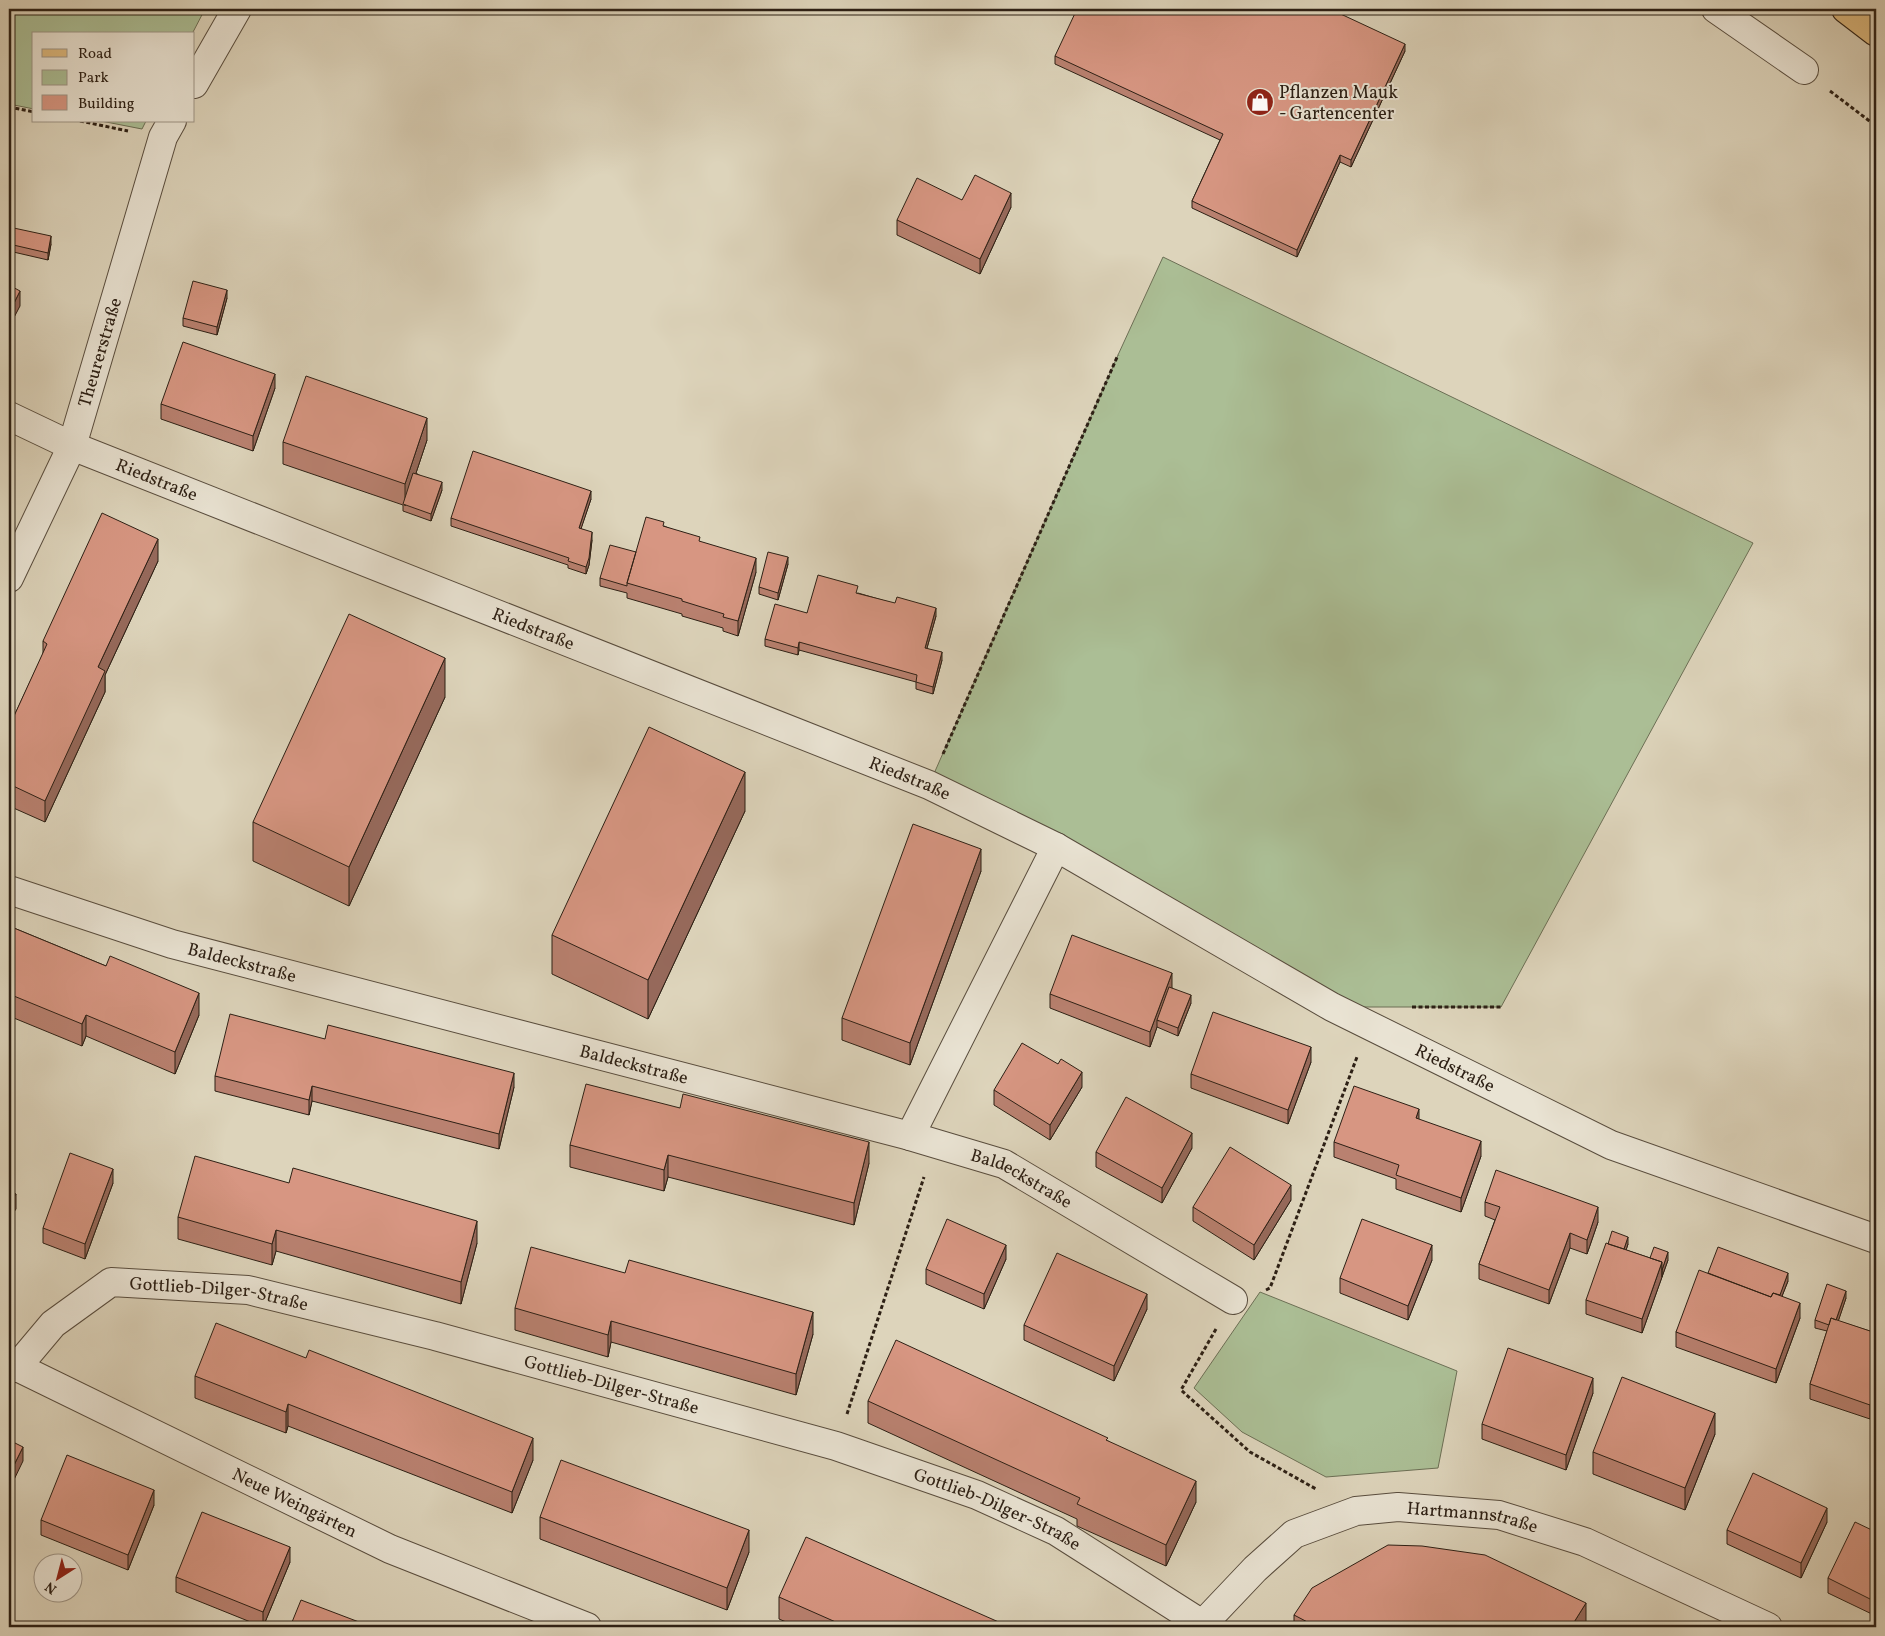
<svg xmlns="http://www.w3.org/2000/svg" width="1885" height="1636" font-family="Vollkorn,serif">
  <rect width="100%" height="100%" fill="#ddd4bb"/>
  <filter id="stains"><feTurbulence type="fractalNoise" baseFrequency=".004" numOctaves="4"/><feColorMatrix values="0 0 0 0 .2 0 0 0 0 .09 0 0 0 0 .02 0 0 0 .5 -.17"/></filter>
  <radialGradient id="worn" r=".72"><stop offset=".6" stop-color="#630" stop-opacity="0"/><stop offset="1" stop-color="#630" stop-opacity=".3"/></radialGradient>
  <!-- green -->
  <path fill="#abbe95" stroke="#6c6f55" d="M9,9H205L192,34H34V109L9,104Z
    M101,121H146L142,129Z
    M1163,257L1753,543L1501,1007H1332L929,785L1118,355Z
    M1260,1292L1457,1371L1438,1468L1326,1477L1242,1432L1194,1388Z"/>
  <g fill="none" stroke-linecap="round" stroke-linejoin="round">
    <!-- minor casing -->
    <g stroke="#594d3e" stroke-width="30">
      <g id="minor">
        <path d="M1716,9L1804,70"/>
        <path d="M194,84L237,9"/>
        <path id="s1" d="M9,416L72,446L929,785L1056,847L1332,1007L1611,1145L1876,1239"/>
        <path id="s2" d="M9,578L72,446L163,137L172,121"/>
        <path id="s3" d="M9,890L172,944L910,1136L1004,1164L1233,1300"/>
        <path d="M910,1136L1056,847"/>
        <path id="s4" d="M9,1363L390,1549L587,1627"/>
        <path id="s5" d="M16,1368L53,1324L111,1282L248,1290L435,1336L836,1446L977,1495L1056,1531L1202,1624"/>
        <path id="s6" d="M1200,1627L1255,1569L1294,1534L1356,1511L1398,1507L1499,1515L1585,1542L1768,1627"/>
      </g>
    </g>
    <!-- major casing -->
    <g stroke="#2d2015" stroke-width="30">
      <path id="major" d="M1846,9L1876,32"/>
    </g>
    <!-- path -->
    <path stroke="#2d2015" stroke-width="3" stroke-dasharray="4 2.5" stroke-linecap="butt" d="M1830,91L1876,126
      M9,107L34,112
      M80,121L128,131
      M943,754L1118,355
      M1412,1007H1501
      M1266,1290L1270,1288L1357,1057
      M1216,1329L1181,1390L1250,1452L1316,1489
      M847,1414L924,1177"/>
    <!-- minor -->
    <use href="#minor" stroke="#e9e3d3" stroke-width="28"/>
    <!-- major -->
    <use href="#major" stroke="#deba7e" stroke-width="28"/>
  </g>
  <!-- wall -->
  <path fill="#b98170" stroke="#2d2015" d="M1405,51L1351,167L1340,162L1297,257L1192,208V201L1220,140L1055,64V56Z
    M962,200L1011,207L980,274L897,235V220Z
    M9,227L51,244L48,260L9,251Z
    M227,298L217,335L183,326V318Z
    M275,388L253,451L161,419V404Z
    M427,440L416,473L442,490L431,521L403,511V505L283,464V442Z
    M591,499L581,528L592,540L589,565L586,574L568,568V565L451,526V518Z
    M664,526L700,542L756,572L738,636L723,631V628L682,616V614L627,598V593L600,586V578L636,552Z
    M158,561L105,675V692L45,822L9,806V727L43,654V641Z
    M788,564L778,600L759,594V587Z
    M858,593L936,616L927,648L942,660L933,694L916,689V682L799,650L798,655L765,646V639L807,613Z
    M445,697L349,906L253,861V822Z
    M745,811L648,1019L552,974V935Z
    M981,871L910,1065L842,1040V1018Z
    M9,926L106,966L199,1015L175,1074L86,1036L82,1046L9,1016Z
    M1172,988L1191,1003L1178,1036L1157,1027L1150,1047L1050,1008V994Z
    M1311,1062L1288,1124L1191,1088V1074Z
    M215,1076L514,1087L499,1149L312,1101L309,1115L215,1091Z
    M1082,1087L1050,1140L994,1105V1090Z
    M1419,1120L1481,1156L1461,1212L1396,1189V1179L1334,1157V1142Z
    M570,1145L869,1163L854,1225L668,1177L664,1191L570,1167Z
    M1192,1148L1162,1203L1096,1167V1152Z
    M113,1183L85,1259L43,1243V1228Z
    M1291,1200L1254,1260L1193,1221V1207Z
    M1485,1202L1598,1222L1587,1254L1570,1248L1549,1304L1479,1279V1264L1495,1220L1485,1216Z
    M178,1217L477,1243L461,1304L276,1251L272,1265L178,1239Z
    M1628,1244L1626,1250L1650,1258L1668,1260L1642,1333L1586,1314V1300Z
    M1006,1259L984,1309L926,1284V1269Z
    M1432,1260L1408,1320L1340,1293V1278Z
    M1708,1273L1788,1281L1782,1296L1800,1318L1776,1383L1676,1347V1332Z
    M1846,1298L1838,1321L1876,1333V1401L1870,1419L1810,1399V1384L1827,1331L1815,1328V1320Z
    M515,1308L813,1334L796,1395L611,1342L608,1357L515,1330Z
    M1147,1309L1114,1381L1024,1340V1325Z
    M195,1376L533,1460L512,1513L288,1426L286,1433L195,1398Z
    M1593,1393L1566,1470L1482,1439V1424Z
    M868,1401L1108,1441L1196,1502L1166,1566L1077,1526V1519L868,1423Z
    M1715,1434L1685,1510L1593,1474V1452Z
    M154,1505L128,1570L41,1535V1520Z
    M540,1517L749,1552L727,1610L540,1539Z
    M1827,1522L1801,1578L1727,1544V1530Z
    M1876,1532V1616L1828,1593V1578Z
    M290,1562L263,1627L176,1592V1577Z
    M779,1597L1010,1627H798L779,1619Z
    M1294,1615L1586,1627H1294Z"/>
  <!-- shaded-wall -->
  <path fill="#96695b" stroke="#2d2015" d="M1405,44V51L1351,167V160Z
    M1340,155V162L1297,257V250Z
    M1011,193V207L980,274V259Z
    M51,236V244L48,260V253Z
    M227,290V298L217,335V327Z
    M20,291V306L9,327V313Z
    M275,374V388L253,451V436Z
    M427,418V440L405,506V484Z
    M442,482V490L431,521V514Z
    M591,491V499L579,535V528Z
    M592,532V540L589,565L586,574V567Z
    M158,539V561L105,675V692L45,822V801L98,667Z
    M788,557V564L778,600V593Z
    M756,558V572L738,636V621Z
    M936,608V616L925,655V648Z
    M799,642V650L798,655V648Z
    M942,652V660L933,694V687Z
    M445,658V697L349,906V867Z
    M745,772V811L648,1019V980Z
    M981,849V871L910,1065V1043Z
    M1172,973V988L1159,1021L1157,1020V1027L1150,1047V1032Z
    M199,993V1015L175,1074V1052Z
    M1191,995V1003L1178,1036V1028Z
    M86,1015V1036L82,1046V1024Z
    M1311,1047V1062L1288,1124V1110Z
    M1082,1072V1087L1050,1140V1125Z
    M514,1073V1087L499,1149V1134Z
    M312,1086V1101L309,1115V1100Z
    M1419,1109V1124L1416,1118Z
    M1192,1133V1148L1162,1203V1188Z
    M1481,1141V1156L1461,1212V1198Z
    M869,1142V1163L854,1225V1203Z
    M668,1155V1177L664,1191V1170Z
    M113,1169V1183L85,1259V1244Z
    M1291,1185V1200L1254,1260V1245Z
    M16,1194V1209L9,1219V1205Z
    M1598,1207V1222L1587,1254V1240Z
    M477,1221V1243L461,1304V1282Z
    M276,1230V1251L272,1265V1244Z
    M1570,1233V1248L1549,1304V1290Z
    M1628,1237V1244L1622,1263V1255Z
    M1006,1245V1259L984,1309V1294Z
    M1432,1245V1260L1408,1320V1306Z
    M1668,1252V1260L1662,1277V1270Z
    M1662,1262V1277L1642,1333V1319Z
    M1788,1273V1281L1777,1309V1302Z
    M1846,1291V1298L1834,1334V1326Z
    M1147,1294V1309L1114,1381V1366Z
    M1800,1303V1318L1776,1383V1369Z
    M813,1312V1334L796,1395V1374Z
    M611,1321V1342L608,1357V1335Z
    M1593,1378V1393L1566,1470V1455Z
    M1876,1386V1401L1870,1419V1405Z
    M288,1404V1426L286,1433V1412Z
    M1715,1413V1434L1685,1510V1488Z
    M533,1438V1460L512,1513V1492Z
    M23,1447V1461L9,1490V1475Z
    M1196,1481V1502L1166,1566V1545Z
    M154,1490V1505L128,1570V1555Z
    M1827,1508V1522L1801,1578V1563Z
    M749,1530V1552L727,1610V1588Z
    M290,1547V1562L263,1627V1612Z
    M1586,1603V1627H1571Z
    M1410,1623V1627H1403Z"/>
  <!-- building -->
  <path fill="#d79682" stroke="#2d2015" d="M1077,9H1330L1405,44L1351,160L1340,155L1297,250L1192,201L1223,134L1055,56Z
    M975,175L1011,193L980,259L897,220L917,178L962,200Z
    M9,227L51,236L48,253L9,244Z
    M193,281L227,290L217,327L183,318Z
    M9,285L20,291L9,313Z
    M183,342L275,374L253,436L161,404Z
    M306,376L427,418L405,484L283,442Z
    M473,451L591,491L579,528L592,532L589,558L586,567L568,561L569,558L451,518Z
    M413,473L442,482L431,514L403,504Z
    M102,513L158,539L98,667L105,671L45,801L9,784V727L47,644L43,641Z
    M646,517L664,522L663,526L700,537L699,541L756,558L738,621L723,617L724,614L682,601V599L627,583Z
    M610,545L636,552L627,583V586L600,578Z
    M768,552L788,557L778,593L759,587Z
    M818,575L858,586L856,593L895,603L897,597L936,608L925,648L942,652L933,687L916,682L917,675L799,642L798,648L765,639L775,604L807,613Z
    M349,614L445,658L349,867L253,822Z
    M649,727L745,772L648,980L552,935Z
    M913,824L981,849L910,1043L842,1018Z
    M9,926L106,966L110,956L199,993L175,1052L86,1015L82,1024L9,994Z
    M1072,935L1172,973L1150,1032L1050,994Z
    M1169,987L1191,995L1178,1028L1157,1020Z
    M1213,1012L1311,1047L1288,1110L1191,1074Z
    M230,1014L325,1039L328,1025L514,1073L499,1134L312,1086L309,1100L215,1076Z
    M1022,1043L1058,1064L1061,1059L1082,1072L1050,1125L994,1090Z
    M586,1084L680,1108L683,1094L869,1142L854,1203L668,1155L664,1170L570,1145Z
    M1354,1086L1419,1109L1416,1118L1481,1141L1461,1198L1396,1175L1399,1165L1334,1142Z
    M1126,1097L1192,1133L1162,1188L1096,1152Z
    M1230,1147L1291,1185L1254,1245L1193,1207Z
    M70,1153L113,1169L85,1244L43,1228Z
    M195,1156L289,1183L293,1168L477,1221L461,1282L276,1230L272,1244L178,1217Z
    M1496,1170L1598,1207L1587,1240L1570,1233L1549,1290L1479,1264L1500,1207L1485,1202Z
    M9,1189L16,1194L9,1205Z
    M947,1219L1006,1245L984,1294L926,1269Z
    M1362,1219L1432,1245L1408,1306L1340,1278Z
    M1612,1231L1628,1237L1624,1249L1608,1244Z
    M1606,1243L1662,1262L1642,1319L1586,1300Z
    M531,1247L625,1273L629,1260L813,1312L796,1374L611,1321L608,1335L515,1308Z
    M1654,1247L1668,1252L1662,1270V1262L1650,1258Z
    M1718,1247L1788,1273L1780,1295L1773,1293L1771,1297L1708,1273Z
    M1057,1253L1147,1294L1114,1366L1024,1325Z
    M1699,1270L1771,1297L1773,1293L1800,1303L1776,1369L1676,1332Z
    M1827,1284L1846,1291L1836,1320L1831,1318L1829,1325L1815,1320Z
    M1831,1318L1876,1333V1386L1870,1405L1810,1384Z
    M216,1323L306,1358L309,1350L533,1438L512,1492L288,1404L286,1412L195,1376Z
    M896,1340L1108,1438L1106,1440L1196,1481L1166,1545L1077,1504L1080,1498L868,1401Z
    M1508,1348L1593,1378L1566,1455L1482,1424Z
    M1622,1377L1715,1413L1685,1488L1593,1452Z
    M9,1440L23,1447L9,1475Z
    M67,1455L154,1490L128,1555L41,1520Z
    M561,1460L749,1530L727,1588L540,1517Z
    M1753,1473L1827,1508L1801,1563L1727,1530Z
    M202,1512L290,1547L263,1612L176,1577Z
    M1855,1522L1876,1532V1602L1828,1578Z
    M806,1537L1010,1627H847L779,1597Z
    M1388,1545L1422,1546L1485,1555L1586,1603L1571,1627H1438L1410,1623L1403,1627H1317L1294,1615L1312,1588Z
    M301,1600L359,1622L357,1627H290Z"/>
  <!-- icons -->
  <defs>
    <g id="shop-disc" transform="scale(1.4375)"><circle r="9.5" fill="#8f2418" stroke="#e9e3d3"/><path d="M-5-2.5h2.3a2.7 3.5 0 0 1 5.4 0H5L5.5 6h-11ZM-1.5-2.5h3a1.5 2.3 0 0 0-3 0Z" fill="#fff"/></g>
  </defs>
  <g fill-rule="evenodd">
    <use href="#shop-disc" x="1260" y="102"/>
  </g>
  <g text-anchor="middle" stroke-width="4" stroke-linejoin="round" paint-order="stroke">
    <!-- poi labels -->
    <g font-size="18" fill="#2d2015" stroke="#e9e3d3" text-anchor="start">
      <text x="1279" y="98">Pflanzen Mauk<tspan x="1279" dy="21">- Gartencenter</tspan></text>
    </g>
    <!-- street labels -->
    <g font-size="18" fill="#2d2015" stroke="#e9e3d3">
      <text dy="6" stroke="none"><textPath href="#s2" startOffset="244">Theurerstraße</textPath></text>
      <text dy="6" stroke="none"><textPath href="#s1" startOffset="161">Riedstraße</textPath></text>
      <text dy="6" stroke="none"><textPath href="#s1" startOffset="566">Riedstraße</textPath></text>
      <text dy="6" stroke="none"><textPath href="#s1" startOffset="971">Riedstraße</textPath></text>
      <text dy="6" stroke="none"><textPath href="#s3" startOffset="244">Baldeckstraße</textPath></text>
      <text dy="6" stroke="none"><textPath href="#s3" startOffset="649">Baldeckstraße</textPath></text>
      <text dy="6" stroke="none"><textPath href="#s1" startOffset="1589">Riedstraße</textPath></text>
      <text dy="6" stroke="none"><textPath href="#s3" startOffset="1054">Baldeckstraße</textPath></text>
      <text dy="6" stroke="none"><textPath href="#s5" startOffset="238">Gottlieb-Dilger-Straße</textPath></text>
      <text dy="6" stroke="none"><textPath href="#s5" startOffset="642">Gottlieb-Dilger-Straße</textPath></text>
      <text dy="6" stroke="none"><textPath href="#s4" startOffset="318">Neue Weingärten</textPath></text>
      <text dy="6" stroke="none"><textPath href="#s5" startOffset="1048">Gottlieb-Dilger-Straße</textPath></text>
      <text dy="6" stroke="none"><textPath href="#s6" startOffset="316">Hartmannstraße</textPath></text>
    </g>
  </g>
  <!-- margin -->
  <rect width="1885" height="1636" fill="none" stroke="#ddd4bb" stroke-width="30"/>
  <rect x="10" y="10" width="1865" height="1616" fill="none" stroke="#2d2015" stroke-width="2.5"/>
  <rect x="15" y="15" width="1855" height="1606" fill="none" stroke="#2d2015"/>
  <!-- legend -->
  <rect x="32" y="32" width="162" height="90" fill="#e9e3d3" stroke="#9e9587"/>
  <rect x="42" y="49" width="25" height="8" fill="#deba7e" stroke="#9e9587"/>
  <text x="78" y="58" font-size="15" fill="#2d2015">Road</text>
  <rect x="42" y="70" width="25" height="15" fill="#abbe95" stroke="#9e9587"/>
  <text x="78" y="82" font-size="15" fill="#2d2015">Park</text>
  <rect x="42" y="95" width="25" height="15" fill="#d79682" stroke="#9e9587"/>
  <text x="78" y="108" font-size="15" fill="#2d2015">Building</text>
  <!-- north arrow -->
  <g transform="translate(58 1578) rotate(216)"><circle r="24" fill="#e9e3d3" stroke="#9e9587"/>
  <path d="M0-4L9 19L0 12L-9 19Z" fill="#8f2418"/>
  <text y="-8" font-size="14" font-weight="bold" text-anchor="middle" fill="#2d2015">N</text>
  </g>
  <rect width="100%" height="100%" filter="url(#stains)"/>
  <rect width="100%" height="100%" fill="url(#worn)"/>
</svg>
